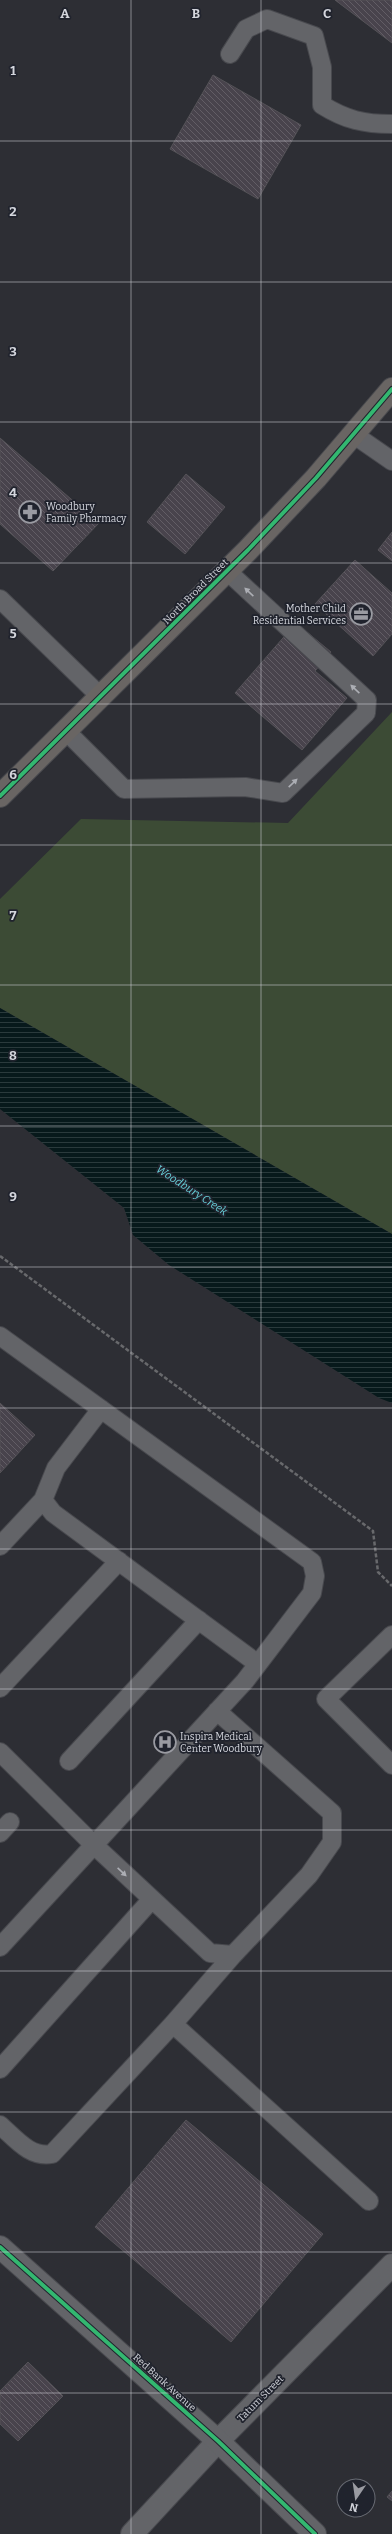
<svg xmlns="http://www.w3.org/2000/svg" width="392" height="2534" font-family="Bitter,serif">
  <defs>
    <pattern id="water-rules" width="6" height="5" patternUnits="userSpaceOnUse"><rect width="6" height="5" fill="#07191b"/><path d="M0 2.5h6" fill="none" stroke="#2a3a3c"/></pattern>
    <pattern id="building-back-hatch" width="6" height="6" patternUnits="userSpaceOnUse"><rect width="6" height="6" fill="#48434c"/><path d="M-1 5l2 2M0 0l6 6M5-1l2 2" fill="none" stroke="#625d65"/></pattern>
  </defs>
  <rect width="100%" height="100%" fill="#2d2e34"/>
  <!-- park -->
  <path fill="#3c4b35" d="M392,712V1234L0,1008V899L81,819L288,823Z"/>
  <!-- water -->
  <path fill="url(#water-rules)" d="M0,1008L392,1234V1403L379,1398L169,1265L133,1235L124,1208L0,1109Z"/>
  <!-- building -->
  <path fill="url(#building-back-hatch)" stroke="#545257" d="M335,0H392V43Z
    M213,75L301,125L258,199L170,149Z
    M0,438L99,523L53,571L0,524Z
    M186,474L225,507L185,554L147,522Z
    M392,532V561L378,550Z
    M355,560L392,593V634L373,656L315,604Z
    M296,623L331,652L315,671L347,698L302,750L235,693Z
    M0,1403L35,1435L0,1473Z
    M186,2120L323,2234L231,2342L95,2227Z
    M28,2362L63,2396L18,2441L0,2424V2391Z
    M392,2491V2501L387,2497Z"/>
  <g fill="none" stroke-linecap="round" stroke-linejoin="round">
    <!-- service casing -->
    <g stroke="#48494e" stroke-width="20">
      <path id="service" d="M230,54L246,29L267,19L314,36L322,67V105C346,120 364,124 392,124
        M353,434L392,461
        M0,599L100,696
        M66,731L124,789L245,787L283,793L366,713L367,700L226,570
        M0,1336L312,1562L315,1576L312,1593L245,1681L0,1947
        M101,1409L56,1468L43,1500L53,1513L258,1664
        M0,1546L43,1500
        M392,1635L326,1699L392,1765
        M0,1688L119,1561
        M0,1752L94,1845L210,1953L233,1955L309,1875L332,1842V1813L217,1711
        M69,1761L199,1620
        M0,1833L10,1822
        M173,2024L369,2201
        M0,2069L152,1899
        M0,2125C16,2139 30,2158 52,2154L173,2024L233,1955"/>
    </g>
    <!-- minor casing -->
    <g stroke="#48494e" stroke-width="24">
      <path id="minor" d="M132,2534L218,2441L392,2265"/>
    </g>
    <!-- tertiary casing -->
    <g stroke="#48494e" stroke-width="24">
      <path id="tertiary" d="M0,2247L218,2441L315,2534"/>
    </g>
    <!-- primary casing -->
    <g stroke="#48494e" stroke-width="24">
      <path id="primary" d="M0,796L248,550L316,478L392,389"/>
    </g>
    <!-- path -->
    <path stroke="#68696c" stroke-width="2.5" stroke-dasharray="4 2" stroke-linecap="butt" d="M0,1256L373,1531L378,1572L392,1586"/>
    <!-- service -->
    <use href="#service" stroke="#636468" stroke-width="18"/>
    <!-- minor -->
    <use href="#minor" stroke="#636468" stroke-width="22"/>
    <!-- tertiary -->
    <use href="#tertiary" stroke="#636468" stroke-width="22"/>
    <!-- primary -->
    <use href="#primary" stroke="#696563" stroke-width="22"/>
    <!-- cycleway casing -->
    <g stroke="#20232d" stroke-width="6">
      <path id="cycleway" d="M0,796L248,550L316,478L392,389
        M0,2247L218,2441L315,2534"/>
    </g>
    <!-- cycleway -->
    <use href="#cycleway" stroke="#33b770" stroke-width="4"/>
  </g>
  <!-- one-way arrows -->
  <defs><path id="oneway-solid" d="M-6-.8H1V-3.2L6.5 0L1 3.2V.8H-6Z"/></defs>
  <g fill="#acaeb4">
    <use href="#oneway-solid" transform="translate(249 592) rotate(-137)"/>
    <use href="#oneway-solid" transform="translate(355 689) rotate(-137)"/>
    <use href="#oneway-solid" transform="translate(293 783) rotate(-44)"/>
    <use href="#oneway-solid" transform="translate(122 1872) rotate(43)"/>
  </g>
  <!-- grid -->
  <path fill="none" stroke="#d4d6dd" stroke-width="1" stroke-opacity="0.55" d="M131,0V2534M261,0V2534M0,141H392M0,282H392M0,422H392M0,563H392M0,704H392M0,845H392M0,985H392M0,1126H392M0,1267H392M0,1408H392M0,1549H392M0,1689H392M0,1830H392M0,1971H392M0,2112H392M0,2252H392M0,2393H392"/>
  <!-- icons -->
  <defs>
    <g id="pharmacy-ring" transform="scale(1.15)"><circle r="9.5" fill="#20232d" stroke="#9a9ba2" stroke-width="1.5"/><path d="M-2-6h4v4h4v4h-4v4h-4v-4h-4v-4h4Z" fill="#9a9ba2"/></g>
    <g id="office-ring" transform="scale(1.15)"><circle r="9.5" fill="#20232d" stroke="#9a9ba2" stroke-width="1.5"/><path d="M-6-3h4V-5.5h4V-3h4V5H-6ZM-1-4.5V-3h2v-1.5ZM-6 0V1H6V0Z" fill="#9a9ba2"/></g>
    <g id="hospital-ring" transform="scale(1.15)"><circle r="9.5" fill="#20232d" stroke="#9a9ba2" stroke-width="1.5"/><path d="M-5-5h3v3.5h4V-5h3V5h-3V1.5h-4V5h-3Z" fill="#9a9ba2"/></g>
  </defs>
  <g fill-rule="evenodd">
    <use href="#pharmacy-ring" x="30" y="512"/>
    <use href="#office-ring" x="361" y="614"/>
    <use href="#hospital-ring" x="165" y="1742"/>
  </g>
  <g text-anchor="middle" stroke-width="3.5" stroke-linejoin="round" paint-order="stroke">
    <!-- poi labels -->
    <g font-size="10" fill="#d4d6dd" stroke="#20232d" text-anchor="start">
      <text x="46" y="510">Woodbury<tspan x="46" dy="12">Family Pharmacy</tspan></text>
      <text x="346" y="612" text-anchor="end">Mother Child<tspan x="346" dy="12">Residential Services</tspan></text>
      <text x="180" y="1740">Inspira Medical<tspan x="180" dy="12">Center Woodbury</tspan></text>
    </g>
    <!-- street labels -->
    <g font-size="10" fill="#d4d6dd" stroke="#20232d">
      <text transform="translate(195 591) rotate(-45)" y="4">North Broad Street</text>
      <text transform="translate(165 2382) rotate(42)" y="4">Red Bank Avenue</text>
      <text transform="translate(260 2398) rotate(-45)" y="4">Tatum Street</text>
    </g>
    <!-- water labels -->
    <g font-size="11" font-style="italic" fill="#67d1da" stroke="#20232d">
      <text transform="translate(192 1190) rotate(33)" y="4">Woodbury Creek</text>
    </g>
  </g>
  <g font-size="13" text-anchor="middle" font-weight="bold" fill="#d4d6dd" stroke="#20232d" stroke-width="3.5" stroke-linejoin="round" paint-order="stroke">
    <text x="65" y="18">A</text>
    <text x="196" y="18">B</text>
    <text x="327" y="18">C</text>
    <text x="13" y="75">1</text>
    <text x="13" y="216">2</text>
    <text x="13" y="356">3</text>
    <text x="13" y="497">4</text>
    <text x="13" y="638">5</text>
    <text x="13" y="779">6</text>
    <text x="13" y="920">7</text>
    <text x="13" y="1060">8</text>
    <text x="13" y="1201">9</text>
  </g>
  <!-- north arrow -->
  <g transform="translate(356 2498) rotate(193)"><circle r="19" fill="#20232d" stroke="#686b73"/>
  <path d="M0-3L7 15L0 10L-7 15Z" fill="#9a9ba2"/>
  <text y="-6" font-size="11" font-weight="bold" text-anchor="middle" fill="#d4d6dd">N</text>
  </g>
</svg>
